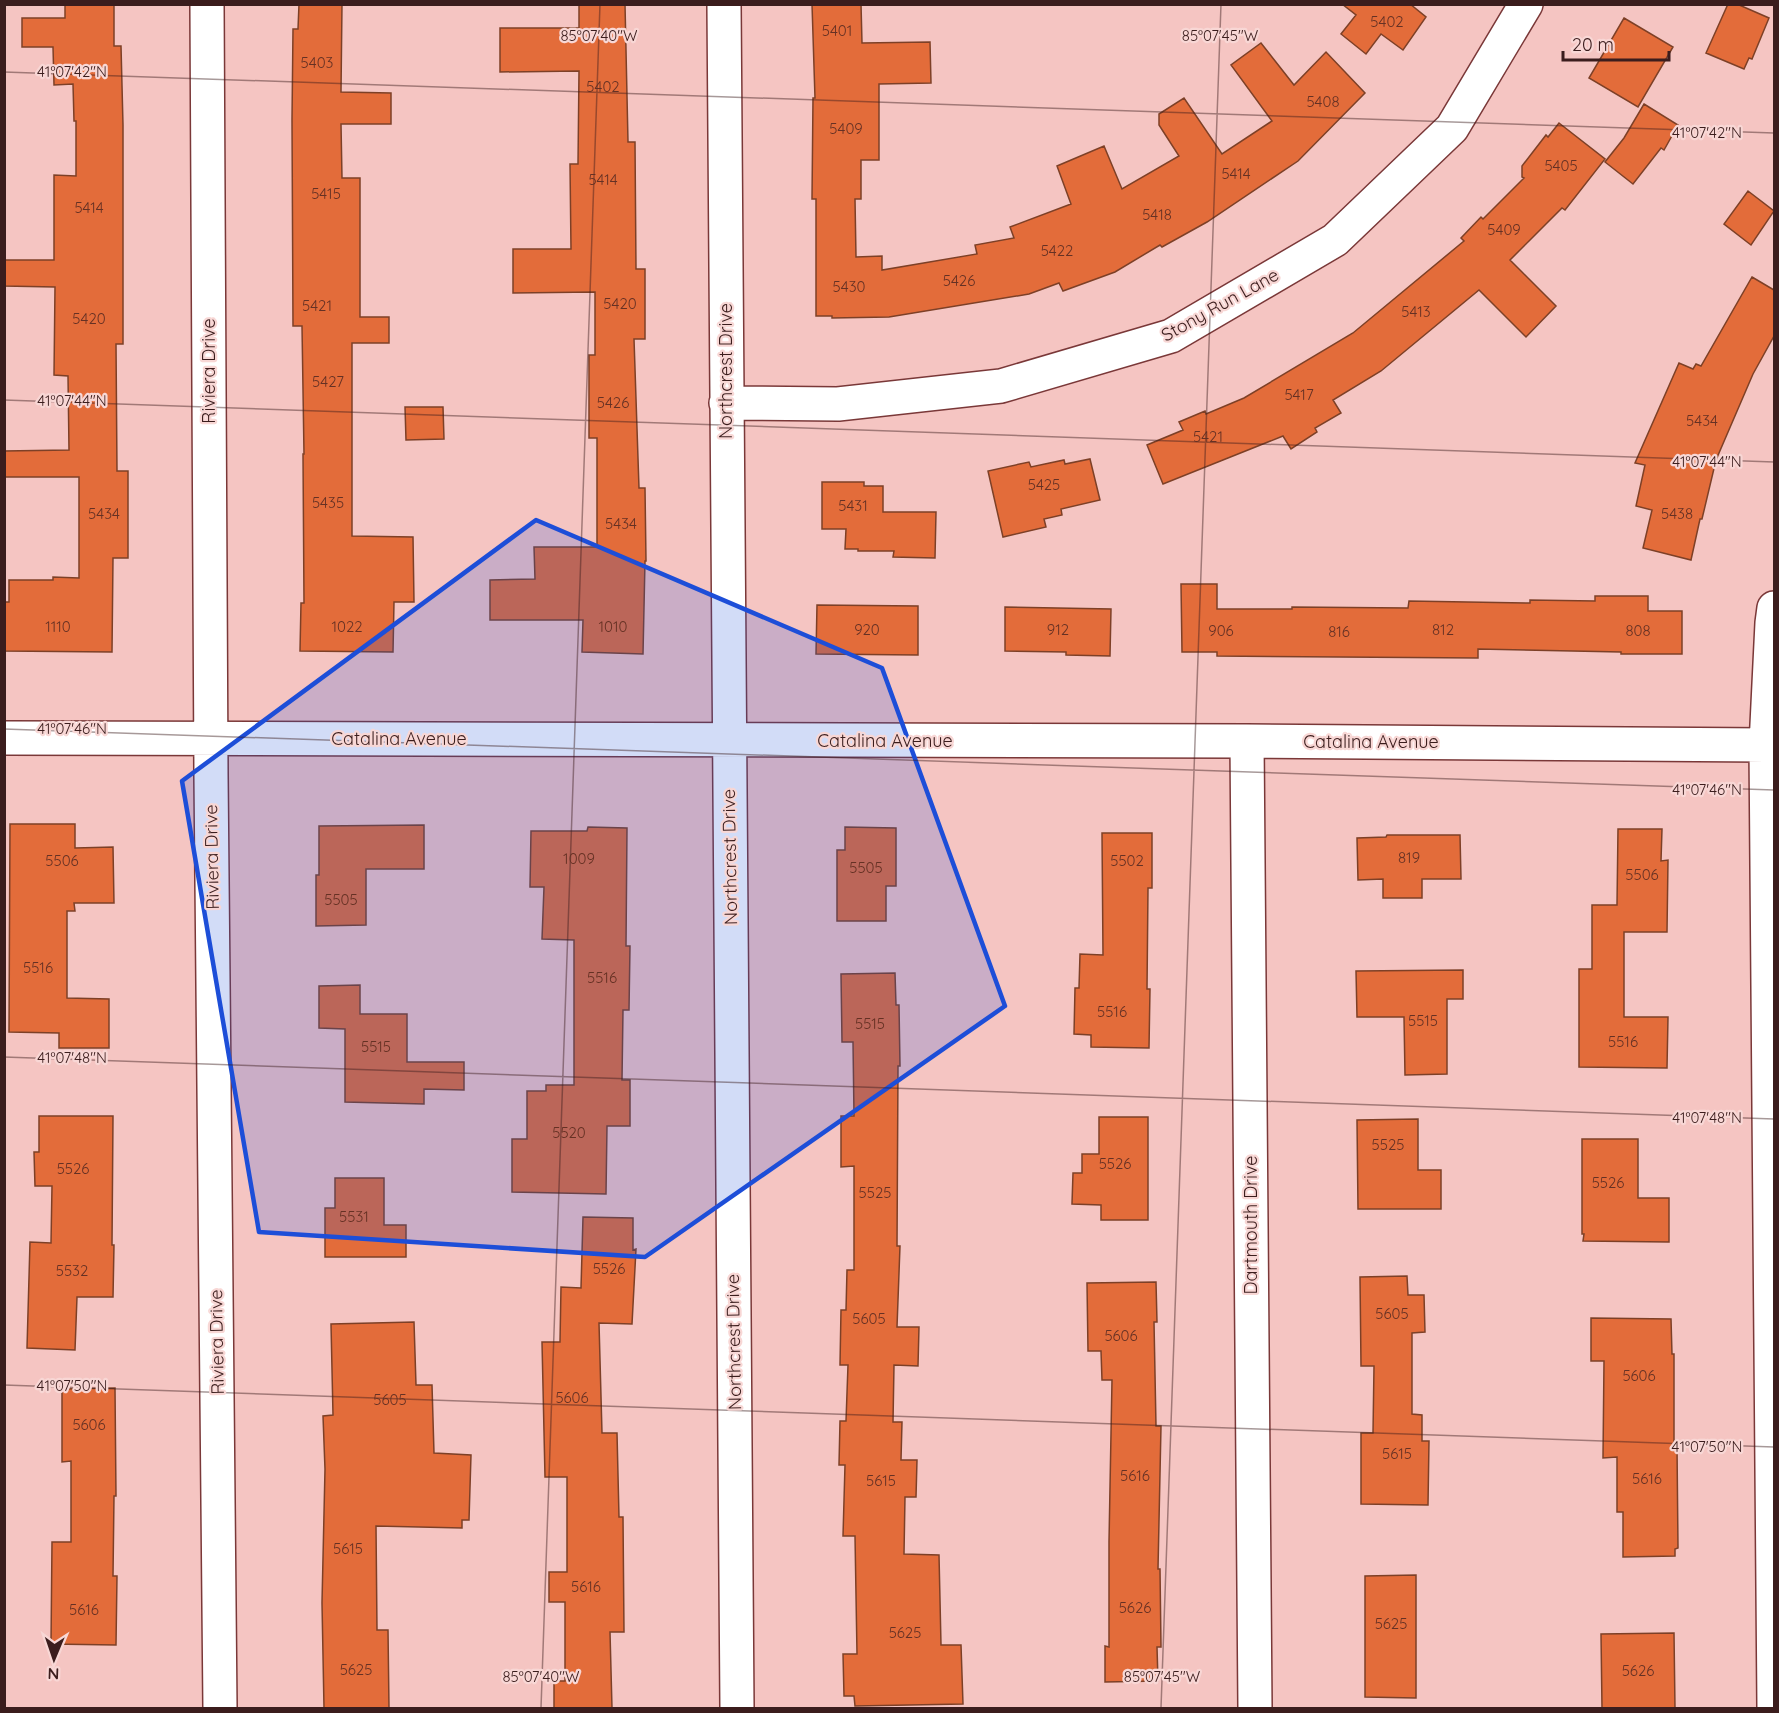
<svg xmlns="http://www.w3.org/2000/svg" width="1779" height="1713" font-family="Quicksand,sans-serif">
  <rect width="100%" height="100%" fill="#f5c5c2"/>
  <!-- building -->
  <path fill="#e36c3a" stroke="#7d4027" stroke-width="1.5" d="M65,4H114V46H121L123,125V344H116L117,471H128V558H113L112,652L4,651V602H9V580H53V577L79,578V477H4V451L69,450L68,376L54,375L55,287L4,286V260H54V175L76,176V121H74L73,84L54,85L53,47H22V18H65Z
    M299,4H342L341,92L391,93V124H341L342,178H360V317H389V343H352V536L413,537L414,602H394L393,652L300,651L301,603H304L303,454H304L302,326H293L292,120L293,29H298Z
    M579,4H625L628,142H635L636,269H645V339H634L639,488H645L646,561H645L643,654L582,652L583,620H490V580L535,579L534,547H597V438H589V355H595V292L513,293V249H571L570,164H578L579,71L500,72V28H579Z
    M812,4H861L862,43L930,42L931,83L879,84V160H861V199H855L856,257L882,256V270L977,254L975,245L1014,238L1010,227L1071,204L1057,166L1104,146L1122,189L1179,156L1159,125V114L1184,98L1222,154L1272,121L1231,65L1261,43L1294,85L1326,52L1365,93L1298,161L1207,222L1162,247L1160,245L1115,272L1063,291L1059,283L1029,294L889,317L832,318V316H816V199H812L813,98H815Z
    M1342,4H1410L1426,17L1403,50L1381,34L1366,54L1341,34L1356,15Z
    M1728,4H1737L1769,18L1752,59L1749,58L1744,69L1706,53Z
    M1624,18L1673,47L1638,107L1589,78Z
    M1644,104L1678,125L1664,150L1661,148L1633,184L1605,162L1624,138Z
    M1559,123L1605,159L1565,210L1562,208L1510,260L1556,306L1526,337L1479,290L1381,371L1333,400L1341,413L1315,428L1317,432L1291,449L1283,436L1163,484L1147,445L1183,430L1179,422L1205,411L1206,414L1244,398L1353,333L1464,241L1461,238L1481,217L1483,219L1524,178L1522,177V166L1546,135L1548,137Z
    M1748,191L1774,211L1751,245L1724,224Z
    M1752,277L1774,290V336L1753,374L1716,460L1702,519H1700L1691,560L1643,548L1652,510L1636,506L1645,465L1635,463L1679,363L1693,369L1696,364L1701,366Z
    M405,407H443L444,439L406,440Z
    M1090,459L1100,500L1061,509L1062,515L1044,519L1046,527L1003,537L988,471L1029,462L1031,467L1064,460L1065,464Z
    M822,482H864V486H883V512H936L935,558L893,557L894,551H858V549H845L846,529H822Z
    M1181,584H1217V609H1292V607L1408,608L1409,601L1530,603V600L1595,601V596H1648V611H1682V654H1621V652L1478,649V658L1217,656V652H1182Z
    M817,605L918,606V655L816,654Z
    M1005,607L1111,609L1110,656L1066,655V652L1005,651Z
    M10,824H75V848L113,847L114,903H74L75,911H67V998L109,999V1048H59V1033L9,1032Z
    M424,825V869H366V925L316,926V875H319V826Z
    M588,827L627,828L626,946H630L629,1010H623L622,1080H630V1126H607L606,1194L512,1192V1139H527V1091H546V1085H574V940L542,939L544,887H530L531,831H587Z
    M845,827L896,828V886H886V921H837V850H845Z
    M1618,829H1662L1661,861L1668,860L1667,932H1624V1017H1668L1667,1068L1579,1067V969H1592V905H1617Z
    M1102,833H1152V888H1148L1147,989H1150L1149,1048L1091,1047V1035L1074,1034L1075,988H1079L1080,954L1103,955Z
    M1387,835H1460L1461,879H1422V898H1383V879L1358,880L1357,838L1386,837Z
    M1463,970V999H1447V1074L1405,1075L1404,1017H1357L1356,971Z
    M895,973L896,1005H899L900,1066H898L897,1246H900L897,1327H919L918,1366L894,1365L893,1422H902L901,1460H917L916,1497H905L904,1554L939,1555L941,1645H961L963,1704L855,1706L854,1696H844L843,1654H857L855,1536H843L845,1465H839L840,1421H846L848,1365H840L841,1310H846L847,1270H854V1166L841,1167V1116H854L853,1042H842L841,974Z
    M360,985V1014H407V1062H464V1090L424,1089V1104L345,1102V1029L319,1028V986Z
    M39,1116H113L112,1245H114L113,1297H77L75,1350L27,1348L30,1242L51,1243L52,1186H35L34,1152H39Z
    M1099,1117H1148V1220H1101V1205L1072,1204L1073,1173H1082V1154H1099Z
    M1418,1119V1170H1441V1209H1358L1357,1120Z
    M1582,1139H1638V1198H1669V1242L1583,1241L1584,1234H1582Z
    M335,1178H384V1225H406V1257H325V1208H335Z
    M583,1217L633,1218V1250L636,1249L632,1324L599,1323L602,1433H617L619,1517H623L624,1632H610L612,1708H554V1681H565V1602H549V1572H567V1477H545L542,1342H560L561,1287L581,1288Z
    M1407,1276L1408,1295H1424L1425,1332L1412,1333V1414L1422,1415V1441H1429L1428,1505L1361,1504V1433H1373L1374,1366H1361L1360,1277Z
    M1156,1282L1157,1322H1154L1156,1426H1161L1158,1569H1160L1161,1647H1157L1158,1681L1105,1682V1646L1109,1647V1542L1112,1380H1102L1101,1351H1088L1087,1283Z
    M1591,1318L1671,1319L1672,1354H1674V1446H1677L1678,1548L1675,1549V1556L1623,1557V1512H1617V1457L1603,1458L1604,1361H1591Z
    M414,1322L416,1385H432L434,1453L471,1455L469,1520H462V1528L376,1526L377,1630H388L389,1708H324L322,1603L325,1469L323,1416L333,1415L331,1324Z
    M115,1388L116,1496H114L113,1576H117L116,1645L51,1644L52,1542H71V1461L62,1462V1389Z
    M1416,1575V1698L1365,1697V1576Z
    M1674,1633L1675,1708H1602L1601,1634Z"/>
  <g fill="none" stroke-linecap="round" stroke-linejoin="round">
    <!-- minor casing -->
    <g stroke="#7a3838" stroke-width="36">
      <path id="minor" d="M207,4L211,775L220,1708
        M724,4L737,1708
        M726,403L838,404L1001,386L1171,336L1335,240L1452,128L1526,4
        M4,738L1247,741L1766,745
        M1247,741L1255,1708
        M1774,1708L1766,745L1772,623L1774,608"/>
    </g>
    <!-- minor -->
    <use href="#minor" stroke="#fff" stroke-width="33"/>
  </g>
  <!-- marked area -->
  <path fill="#1d4ed8" fill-opacity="0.2" stroke="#1d4ed8" stroke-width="4.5" stroke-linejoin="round" d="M536,520L882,668L1005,1006L645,1257L259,1232L182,781Z"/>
  <!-- ticks -->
  <path fill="none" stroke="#3b1d1d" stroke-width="1.5" stroke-opacity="0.45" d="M4,72L1774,133M4,400L1774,462M4,729L1774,790M4,1057L1774,1119M4,1385L1774,1447M541,1708L600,4M1161,1708L1221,4"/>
  <g text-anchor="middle" stroke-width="4.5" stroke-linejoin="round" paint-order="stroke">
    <!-- number labels -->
    <g font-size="15" fill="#653124">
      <text x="1387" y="27">5402</text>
      <text x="837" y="36">5401</text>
      <text x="317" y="68">5403</text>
      <text x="603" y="92">5402</text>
      <text x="1323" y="107">5408</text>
      <text x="846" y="134">5409</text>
      <text x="1561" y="171">5405</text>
      <text x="1236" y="179">5414</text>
      <text x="603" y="185">5414</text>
      <text x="326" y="199">5415</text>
      <text x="89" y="213">5414</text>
      <text x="1157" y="220">5418</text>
      <text x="1504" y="235">5409</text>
      <text x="1057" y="256">5422</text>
      <text x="959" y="286">5426</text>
      <text x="849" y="292">5430</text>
      <text x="620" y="309">5420</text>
      <text x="317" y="311">5421</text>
      <text x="1416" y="317">5413</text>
      <text x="89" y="324">5420</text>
      <text x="328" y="387">5427</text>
      <text x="1299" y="400">5417</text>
      <text x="613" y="408">5426</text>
      <text x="1702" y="426">5434</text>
      <text x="1208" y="442">5421</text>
      <text x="1044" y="490">5425</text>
      <text x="328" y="508">5435</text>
      <text x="853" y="511">5431</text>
      <text x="104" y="519">5434</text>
      <text x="1677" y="519">5438</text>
      <text x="621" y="529">5434</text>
      <text x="58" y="632">1110</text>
      <text x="347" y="632">1022</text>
      <text x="613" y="632">1010</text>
      <text x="867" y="635">920</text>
      <text x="1058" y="635">912</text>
      <text x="1443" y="635">812</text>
      <text x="1221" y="636">906</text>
      <text x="1638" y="636">808</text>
      <text x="1339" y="637">816</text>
      <text x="1409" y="863">819</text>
      <text x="579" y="864">1009</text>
      <text x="62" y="866">5506</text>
      <text x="1127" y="866">5502</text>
      <text x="866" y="873">5505</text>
      <text x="1642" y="880">5506</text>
      <text x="341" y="905">5505</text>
      <text x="38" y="973">5516</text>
      <text x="602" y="983">5516</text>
      <text x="1112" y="1017">5516</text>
      <text x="1423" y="1026">5515</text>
      <text x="870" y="1029">5515</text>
      <text x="1623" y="1047">5516</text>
      <text x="376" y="1052">5515</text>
      <text x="569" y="1138">5520</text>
      <text x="1388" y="1150">5525</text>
      <text x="1115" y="1169">5526</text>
      <text x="73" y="1174">5526</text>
      <text x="1608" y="1188">5526</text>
      <text x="875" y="1198">5525</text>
      <text x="354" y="1222">5531</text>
      <text x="609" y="1274">5526</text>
      <text x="72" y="1276">5532</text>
      <text x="1392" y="1319">5605</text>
      <text x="869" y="1324">5605</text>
      <text x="1121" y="1341">5606</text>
      <text x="1639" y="1381">5606</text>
      <text x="572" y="1403">5606</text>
      <text x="390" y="1405">5605</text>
      <text x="89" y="1430">5606</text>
      <text x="1397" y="1459">5615</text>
      <text x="1135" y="1481">5616</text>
      <text x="1647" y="1484">5616</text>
      <text x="881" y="1486">5615</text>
      <text x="348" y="1554">5615</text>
      <text x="586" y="1592">5616</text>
      <text x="1135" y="1613">5626</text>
      <text x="84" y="1615">5616</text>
      <text x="1391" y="1629">5625</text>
      <text x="905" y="1638">5625</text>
      <text x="356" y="1675">5625</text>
      <text x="1638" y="1676">5626</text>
    </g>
    <!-- street labels -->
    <g font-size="18" fill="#3b1d1d" stroke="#f8d7d5">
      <text transform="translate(1220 305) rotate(-29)" y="6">Stony Run Lane</text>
      <text transform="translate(209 371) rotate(-90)" y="6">Riviera Drive</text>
      <text transform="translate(726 371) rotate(-90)" y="6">Northcrest Drive</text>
      <text x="399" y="745">Catalina Avenue</text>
      <text x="885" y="747">Catalina Avenue</text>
      <text x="1371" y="748">Catalina Avenue</text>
      <text transform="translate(212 857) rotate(-91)" y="6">Riviera Drive</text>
      <text transform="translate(730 857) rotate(-91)" y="6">Northcrest Drive</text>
      <text transform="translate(1251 1225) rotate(-90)" y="6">Dartmouth Drive</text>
      <text transform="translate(217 1342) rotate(-91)" y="6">Riviera Drive</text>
      <text transform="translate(734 1342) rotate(-91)" y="6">Northcrest Drive</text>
    </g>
  </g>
  <g font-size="15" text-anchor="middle" fill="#3b1d1d" stroke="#f8d7d5" stroke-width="4.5" stroke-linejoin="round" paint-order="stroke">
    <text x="599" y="41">85°07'40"W</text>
    <text x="1220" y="41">85°07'45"W</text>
    <text x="72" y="77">41°07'42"N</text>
    <text x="1707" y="138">41°07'42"N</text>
    <text x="72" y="406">41°07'44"N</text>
    <text x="1707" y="467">41°07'44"N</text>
    <text x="72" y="734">41°07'46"N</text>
    <text x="1707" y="795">41°07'46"N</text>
    <text x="72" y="1063">41°07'48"N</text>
    <text x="1707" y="1123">41°07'48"N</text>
    <text x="72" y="1391">41°07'50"N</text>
    <text x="1707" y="1452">41°07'50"N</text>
    <text x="541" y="1682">85°07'40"W</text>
    <text x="1162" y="1682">85°07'45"W</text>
  </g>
  <!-- border -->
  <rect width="1779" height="1713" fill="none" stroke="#3b1d1d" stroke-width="12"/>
  <!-- north arrow -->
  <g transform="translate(54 1659) rotate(182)" stroke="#f8d7d5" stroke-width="4.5" paint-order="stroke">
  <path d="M0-4.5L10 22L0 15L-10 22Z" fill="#3b1d1d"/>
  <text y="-9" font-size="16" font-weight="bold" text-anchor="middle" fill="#3b1d1d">N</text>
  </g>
  <!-- scale -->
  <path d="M1563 51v9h106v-9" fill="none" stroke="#3b1d1d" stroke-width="3"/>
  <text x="1572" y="51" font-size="18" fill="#3b1d1d" stroke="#f8d7d5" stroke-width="4.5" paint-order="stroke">20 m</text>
</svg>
